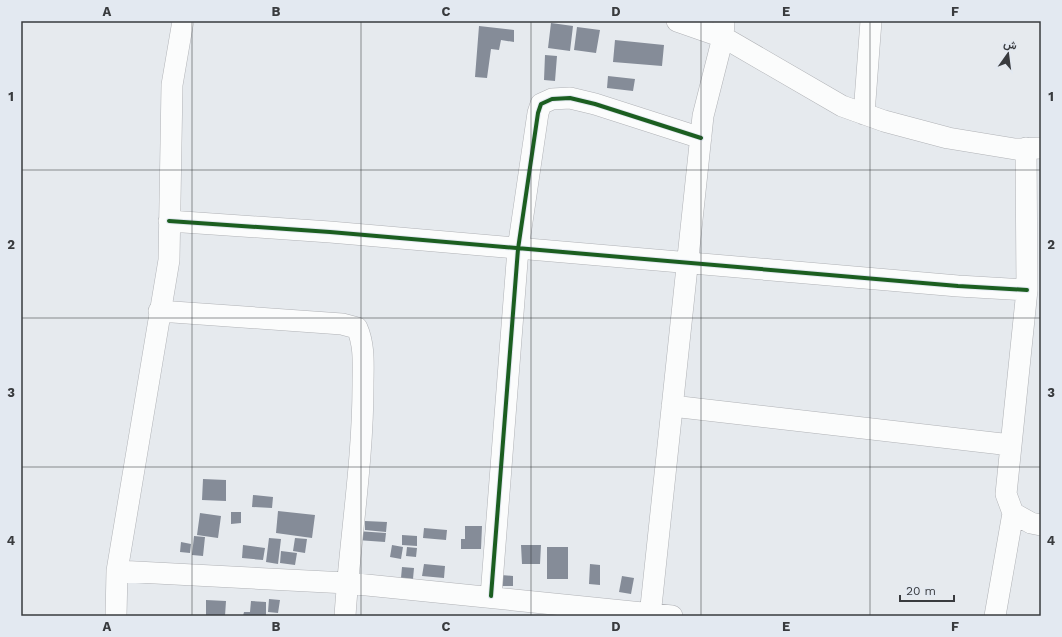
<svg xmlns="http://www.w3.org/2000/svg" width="1062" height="637" font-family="'Work Sans',Vazirmatn,sans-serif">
  <rect width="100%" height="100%" fill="#e6eaee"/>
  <!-- building -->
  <path fill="#858c98" d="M551,23L573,26L570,51L548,48Z
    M479,26L514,30V42L501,40L499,50L491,49L487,78L475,77Z
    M577,27L600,30L596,53L574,50Z
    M615,40L664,45L662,66L613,62Z
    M545,55L557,56L555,81L544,80Z
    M608,76L635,79L633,91L607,88Z
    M203,479L226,480V501L202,500Z
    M253,495L273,497L272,508L252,507Z
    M278,511L315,515L312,538L276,533Z
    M231,512H241V523L231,524Z
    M200,513L221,516L218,538L197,535Z
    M365,521L387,522L386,532L365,530Z
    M465,526H482L481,549H461V539H465Z
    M424,528L447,530L446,540L423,538Z
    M357,531L386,533L385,542L357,540Z
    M402,535L417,536V546L402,545Z
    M194,536L205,537L203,556L192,555Z
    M269,538L281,539L278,564L266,562Z
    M295,538L307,539L305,553L293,551Z
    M181,542L191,544L190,553L180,552Z
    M243,545L265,548L263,560L242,558Z
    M392,545L403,547L401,559L390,557Z
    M521,545H541L540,564H522Z
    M407,547L417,548L416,557L406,556Z
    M547,547H568V579H547Z
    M281,551L297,553L295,565L280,563Z
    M424,564L445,566L444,578L422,576Z
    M590,564L600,565V585L589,584Z
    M402,567L414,568L413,579L401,578Z
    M501,575L513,576V586H501Z
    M622,576L634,578L631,594L619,592Z
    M269,599L280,600L278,613L268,612Z
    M206,600L226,601L225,616H206Z
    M251,601L266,602V616H243L244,612H250Z"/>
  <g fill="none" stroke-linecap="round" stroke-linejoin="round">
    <!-- minor casing -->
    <g stroke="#b0b2b6" stroke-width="22">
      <path id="minor" d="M677,21L723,37L842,106L884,121L948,138L1015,149L1041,148
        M864,114L871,21
        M169,221L330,232L958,286L1027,290
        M159,311L342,324L357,328C365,346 363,366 363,385C363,462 350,539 345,616
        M672,406L1011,445
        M1013,513L1031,523L1041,525
        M117,571L347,583L672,616
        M491,596L518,249L538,113L541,104L552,99L570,98L595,104L701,138
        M116,616L117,571L169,260L172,85L183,21
        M650,616L703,116L723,37L724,21
        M995,616L1013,513L1006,494L1027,290L1026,148"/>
    </g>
    <!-- minor -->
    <use href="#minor" stroke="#fbfcfc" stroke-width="21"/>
    <!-- cycleway casing -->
    <g stroke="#e3e9f1" stroke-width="6">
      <path id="cycleway" d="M169,221L330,232L958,286L1027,290
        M491,596L518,249L538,113L541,104L552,99L570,98L595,104L701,138"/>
    </g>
    <!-- cycleway -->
    <use href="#cycleway" stroke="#1b5e20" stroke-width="4"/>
  </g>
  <!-- grid -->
  <path fill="none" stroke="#393b3e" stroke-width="1" stroke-opacity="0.55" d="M192,21V616M361,21V616M531,21V616M701,21V616M870,21V616M21,170H1041M21,318H1041M21,467H1041"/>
  <!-- border -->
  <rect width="1062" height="637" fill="none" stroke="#e3e9f1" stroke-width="44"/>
  <!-- north arrow -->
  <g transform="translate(1008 54) rotate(14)" stroke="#e3e9f1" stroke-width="3" paint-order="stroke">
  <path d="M0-3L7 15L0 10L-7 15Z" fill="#393b3e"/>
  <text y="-6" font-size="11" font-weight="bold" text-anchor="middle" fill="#393b3e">ش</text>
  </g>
  <!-- scale -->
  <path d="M900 595v6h54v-6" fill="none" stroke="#393b3e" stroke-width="2"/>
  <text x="906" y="595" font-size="12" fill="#393b3e" stroke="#e3e9f1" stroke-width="3" paint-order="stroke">20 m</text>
  <rect x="22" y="22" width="1018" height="593" fill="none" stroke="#393b3e" stroke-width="1.5"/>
  <g font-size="13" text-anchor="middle" font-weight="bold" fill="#393b3e">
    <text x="107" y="16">A</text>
    <text x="276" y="16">B</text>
    <text x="446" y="16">C</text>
    <text x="616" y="16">D</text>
    <text x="786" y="16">E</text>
    <text x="955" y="16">F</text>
    <text x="11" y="101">1</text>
    <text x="1051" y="101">1</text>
    <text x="11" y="249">2</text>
    <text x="1051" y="249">2</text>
    <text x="11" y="397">3</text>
    <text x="1051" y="397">3</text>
    <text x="11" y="545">4</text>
    <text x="1051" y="545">4</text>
    <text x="107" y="631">A</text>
    <text x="276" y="631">B</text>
    <text x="446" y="631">C</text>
    <text x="616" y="631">D</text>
    <text x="786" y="631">E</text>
    <text x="955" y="631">F</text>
  </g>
</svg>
